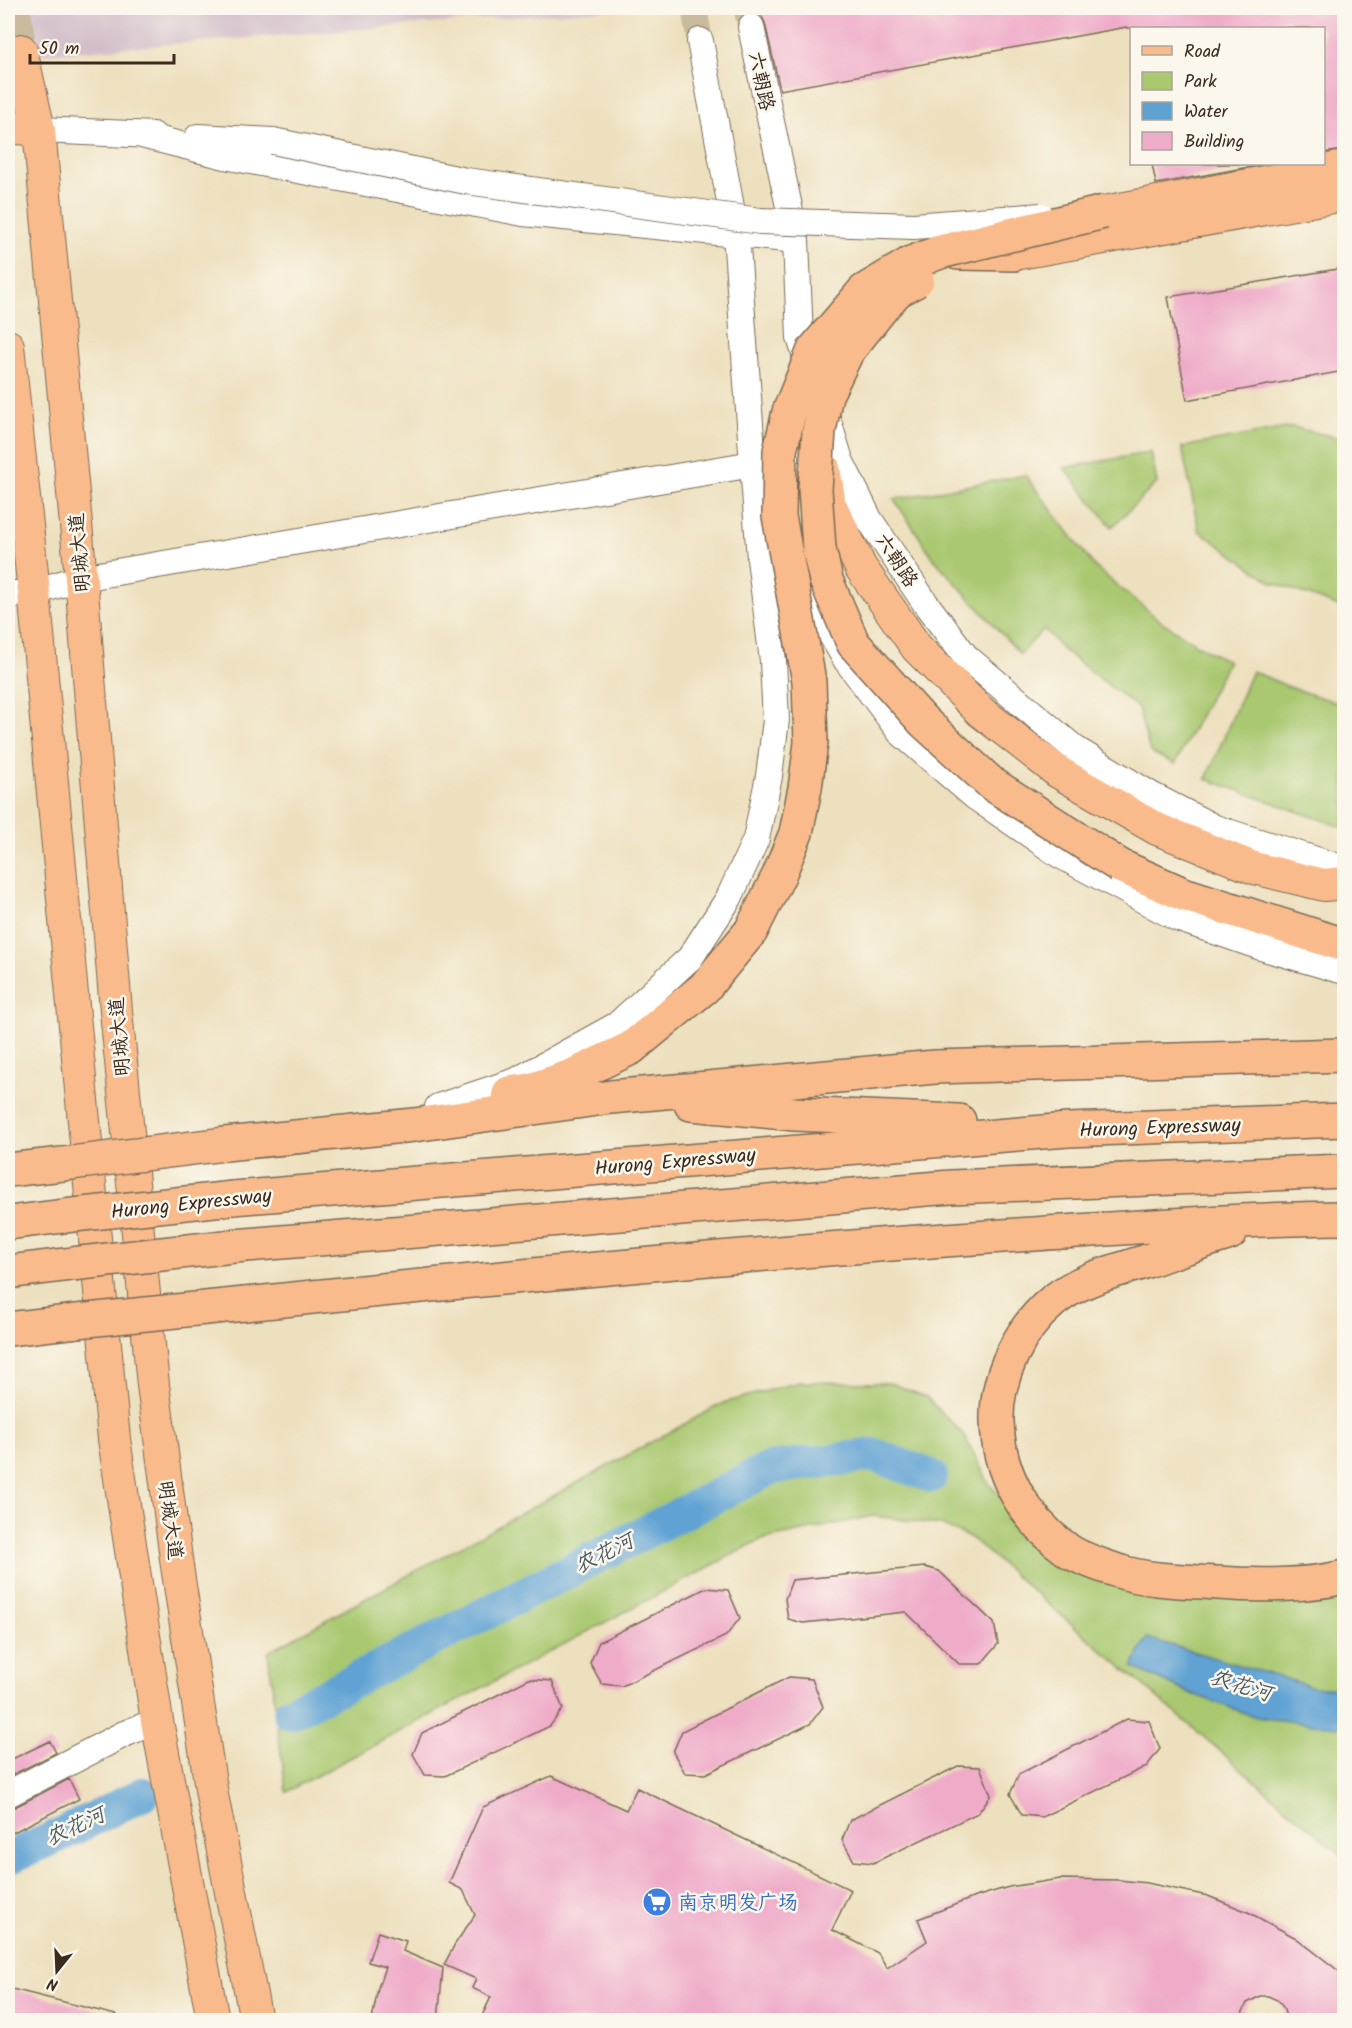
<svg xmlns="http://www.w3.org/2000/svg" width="1352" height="2028" font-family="Kalam,'LXGW WenKai TC',sans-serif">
  <rect width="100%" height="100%" fill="#fbf7ec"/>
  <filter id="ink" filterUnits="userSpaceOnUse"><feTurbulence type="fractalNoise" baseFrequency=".0167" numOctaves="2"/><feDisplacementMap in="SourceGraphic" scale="12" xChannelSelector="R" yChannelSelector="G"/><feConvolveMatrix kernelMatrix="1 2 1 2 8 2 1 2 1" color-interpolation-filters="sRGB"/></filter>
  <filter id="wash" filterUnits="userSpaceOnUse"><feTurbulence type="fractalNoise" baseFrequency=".008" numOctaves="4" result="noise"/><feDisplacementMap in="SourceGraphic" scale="24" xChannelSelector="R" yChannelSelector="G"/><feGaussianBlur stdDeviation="1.35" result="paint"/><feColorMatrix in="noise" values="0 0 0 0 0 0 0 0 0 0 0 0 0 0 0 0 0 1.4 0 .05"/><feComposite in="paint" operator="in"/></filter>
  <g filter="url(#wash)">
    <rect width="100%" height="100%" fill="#ede0be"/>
    <!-- industrial -->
    <path fill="#d1bdc9" d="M8,8H629L8,57Z"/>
    <!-- green -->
    <path fill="#a9c870" stroke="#727947" stroke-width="1.5" d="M1292,427L1344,439V609L1272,582L1199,531L1182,447Z
      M1151,452L1157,483L1112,527L1064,468Z
      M1025,475L1095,567L1162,622L1197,645L1228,661L1175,764L1150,752L1138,708L1063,650L1044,629L1020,654L934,559L894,499Z
      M1252,671L1289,687L1344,705V828L1206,779Z
      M799,1382L890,1383L926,1397L964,1435L989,1484L1046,1543L1125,1588L1313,1601L1344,1598V1857L971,1538L941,1525L873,1516L760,1540L286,1792L268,1652L723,1403Z"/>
    <!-- water -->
    <path fill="#5ea2d3" stroke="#4c6678" stroke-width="1.5" d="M1147,1638L1314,1687L1344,1689V1728L1256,1717L1187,1692L1132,1667Z"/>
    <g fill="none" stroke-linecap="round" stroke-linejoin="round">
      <!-- river -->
      <path stroke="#5ea2d3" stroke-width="34" d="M290,1713L771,1468L874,1455L931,1476
        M8,1858L62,1834L143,1794"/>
    </g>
    <g id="blocks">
      <!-- building -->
      <path fill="#efacc9" d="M747,8H1344V150L1323,153V28H1127V27L780,90L765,23L762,17L756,13L748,12Z
        M1152,164H1265L1156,184Z
        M1344,268V371L1187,400L1168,297Z
        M925,1567L939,1571L994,1623L998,1644L981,1664H959L906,1612L803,1623L788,1619L785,1599L792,1580Z
        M706,1588L728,1590L740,1618L726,1636L622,1686L602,1684L590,1663L599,1642Z
        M789,1677L812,1679L823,1707L810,1724L705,1774L685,1773L673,1752L682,1731Z
        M529,1679L552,1681L563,1709L550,1726L445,1776L425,1775L413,1754L422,1733Z
        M1127,1719L1149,1721L1160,1749L1147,1766L1042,1817L1022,1815L1010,1794L1019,1774Z
        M50,1741L56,1753L8,1777V1761Z
        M958,1766L980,1767L991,1795L978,1813L873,1863L854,1861L842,1840L850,1820Z
        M551,1776L626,1810L637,1788L851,1890L832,1930L878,1953L887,1968L927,1941L918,1919L975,1897L1009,1887L1060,1879L1118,1880L1147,1883L1208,1896L1248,1912L1296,1938L1344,1975V2020H1287L1283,2007L1277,2000L1268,1996H1260L1247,2003L1239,2020H480L491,1997L472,1988L476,1979L444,1965L455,1944L475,1915L463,1890L449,1883L483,1807Z
        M69,1779L79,1799L8,1835V1809L15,1807Z
        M378,1932L406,1941L403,1951L443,1968L438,2020H372L378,1988L385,1967L368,1962Z
        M8,1988L116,2015V2020H8Z"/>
    </g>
  </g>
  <g filter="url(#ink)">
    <use href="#blocks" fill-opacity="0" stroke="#796a56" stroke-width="1.5"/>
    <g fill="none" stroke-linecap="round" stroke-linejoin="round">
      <!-- minor-tunnel -->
      <path stroke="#c9bc9e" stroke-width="26" stroke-dasharray="26 13" stroke-linecap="butt" d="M694,8L700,41
        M746,8L751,27"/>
      <!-- major-tunnel -->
      <path stroke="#c9bc9e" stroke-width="32" stroke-dasharray="32 16" stroke-linecap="butt" d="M14,8L21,50"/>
      <!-- minor casing -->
      <g stroke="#796a56" stroke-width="28">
        <path id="minor" d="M751,27L796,240L800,338L811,371
          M39,130L153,135
          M137,134L225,156L523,213L796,240
          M198,137L273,141
          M798,404L803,487
          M825,412L840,460L869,519L926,604L966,657L1075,749L1151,795L1215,828L1344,869
          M806,538L808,577L815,607L847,661L900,732L974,796L1060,855L1177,918L1261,947L1344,971
          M8,595L34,592L81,578L753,464
          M438,1107L516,1081L617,1025L690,958L729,898L756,839L769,776L776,720L773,661L760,559L736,234L700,41
          M8,1794L124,1734L157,1721"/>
      </g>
      <!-- major casing -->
      <g stroke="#796a56" stroke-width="34">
        <path id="major" d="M21,50L39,130L81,578L116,1011L153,1385L177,1566L212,1795L256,2020
          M8,127L39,130
          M1104,212L1344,167
          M1014,254L1344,195
          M8,346L34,592L114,1439L157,1721L213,2020
          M824,468L830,505L861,568L917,648L980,711L1058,772L1157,829L1254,868L1324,885L1344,883"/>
      </g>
      <!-- highway casing -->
      <g stroke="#796a56" stroke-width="36">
        <path id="highway" d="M958,253L1014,254
          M1120,866L1183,894L1344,945
          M509,1093L530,1090L574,1075L631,1048L704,988L751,931
          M691,1104L795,1114L959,1121
          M225,1144L414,1125L611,1097L935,1067L1344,1055
          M8,1170L63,1164
          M233,1198L1068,1130L1344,1120
          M8,1223L64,1216
          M1230,1233C1201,1242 1173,1252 1144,1262C1112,1272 1080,1279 1053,1301C1019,1329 996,1377 997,1421C998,1474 1025,1520 1069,1551C1081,1559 1100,1565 1115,1570C1147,1581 1184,1581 1218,1583C1256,1586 1308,1586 1344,1577
          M234,1246L951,1187L1344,1171
          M8,1272L72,1264
          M245,1304C502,1277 760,1252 1018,1235C1127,1228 1235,1219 1344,1218
          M8,1329L77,1321"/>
      </g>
      <!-- minor -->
      <use href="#minor" stroke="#fff" stroke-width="26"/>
      <!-- major -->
      <use href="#major" stroke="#fabb8c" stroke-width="32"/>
      <!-- highway -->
      <use href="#highway" stroke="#fabb8c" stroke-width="33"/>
      <!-- minor-bridge casing -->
      <g stroke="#796a56" stroke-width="28" stroke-linecap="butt">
        <path id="minor-bridge" d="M273,141L466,181L760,221L914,226L1041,216"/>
      </g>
      <!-- highway-bridge casing -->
      <g stroke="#796a56" stroke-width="36" stroke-linecap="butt">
        <path id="highway-bridge" d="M917,280L897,291L885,304L847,352L826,395L819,431L815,489L819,549L826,580L853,643L924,722L992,784L1120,866
          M751,931L779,875L796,833L805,788L811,743L809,681L779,516L780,451L789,412L814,350L864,291L911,263L940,252L1104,212
          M63,1164L225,1144
          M64,1216L233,1198
          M72,1264L234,1246
          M77,1321L245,1304"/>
      </g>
      <!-- minor-bridge -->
      <use href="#minor-bridge" stroke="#fff" stroke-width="26"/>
      <!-- highway-bridge -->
      <use href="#highway-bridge" stroke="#fabb8c" stroke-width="33"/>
    </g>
  </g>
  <!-- icons -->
  <defs>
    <g id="supermarket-disc" transform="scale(1.5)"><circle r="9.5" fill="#3f7fe0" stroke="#fbf7ec"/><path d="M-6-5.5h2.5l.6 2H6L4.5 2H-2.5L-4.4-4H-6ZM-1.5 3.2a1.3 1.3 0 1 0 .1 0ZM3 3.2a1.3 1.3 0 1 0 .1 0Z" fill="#fff"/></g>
  </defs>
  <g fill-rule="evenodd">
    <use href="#supermarket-disc" x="657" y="1902"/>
  </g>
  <g text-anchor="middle" stroke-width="5" stroke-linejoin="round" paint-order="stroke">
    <!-- street labels -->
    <g font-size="20" fill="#3b2a1e" stroke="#fbf7ec">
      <text transform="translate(762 81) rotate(78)" y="7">六朝路</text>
      <text transform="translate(79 553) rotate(-95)" y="7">明城大道</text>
      <text transform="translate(897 560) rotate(56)" y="7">六朝路</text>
      <text transform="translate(119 1037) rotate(-95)" y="7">明城大道</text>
      <text transform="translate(1160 1127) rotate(-2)" y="7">Hurong Expressway</text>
      <text transform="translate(675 1161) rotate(-5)" y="7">Hurong Expressway</text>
      <text transform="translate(191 1203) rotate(-6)" y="7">Hurong Expressway</text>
      <text transform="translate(171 1520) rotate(82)" y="7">明城大道</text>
    </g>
    <!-- shop labels -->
    <g font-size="20" fill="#366cbe" stroke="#fbf7ec" text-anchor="start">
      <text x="678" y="1909">南京明发广场</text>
    </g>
    <!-- water labels -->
    <g font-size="21" font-style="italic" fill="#495a66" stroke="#fbf7ec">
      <text transform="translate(604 1553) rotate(-27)" y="7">农花河</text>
      <text transform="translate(1241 1685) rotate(17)" y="7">农花河</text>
      <text transform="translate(75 1826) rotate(-25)" y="7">农花河</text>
    </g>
  </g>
  <!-- margin -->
  <rect width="1352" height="2028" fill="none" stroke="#fbf7ec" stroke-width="30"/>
  <!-- legend -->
  <rect x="1130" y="27" width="195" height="138" fill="#fbf7ec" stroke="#aea59a" stroke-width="1.5"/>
  <rect x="1142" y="46" width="30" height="9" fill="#fabb8c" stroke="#aea59a" stroke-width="1.5"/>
  <text x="1184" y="57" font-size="18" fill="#3b2a1e">Road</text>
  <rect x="1142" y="72" width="30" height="18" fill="#a9c870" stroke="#aea59a" stroke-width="1.5"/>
  <text x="1184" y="87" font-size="18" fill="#3b2a1e">Park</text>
  <rect x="1142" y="102" width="30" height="18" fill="#5ea2d3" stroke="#aea59a" stroke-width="1.5"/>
  <text x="1184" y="117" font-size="18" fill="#3b2a1e">Water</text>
  <rect x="1142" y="132" width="30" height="18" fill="#efacc9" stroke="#aea59a" stroke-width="1.5"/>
  <text x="1184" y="147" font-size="18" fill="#3b2a1e">Building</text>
  <!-- north arrow -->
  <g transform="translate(57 1971) rotate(198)" stroke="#fbf7ec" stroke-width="4.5" paint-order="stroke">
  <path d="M0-4.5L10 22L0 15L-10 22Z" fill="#3b2a1e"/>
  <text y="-9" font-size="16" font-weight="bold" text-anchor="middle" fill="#3b2a1e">N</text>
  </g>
  <!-- scale -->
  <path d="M30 54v9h144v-9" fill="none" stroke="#3b2a1e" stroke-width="3"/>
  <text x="39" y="54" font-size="18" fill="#3b2a1e" stroke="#fbf7ec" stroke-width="4.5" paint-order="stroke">50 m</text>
</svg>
